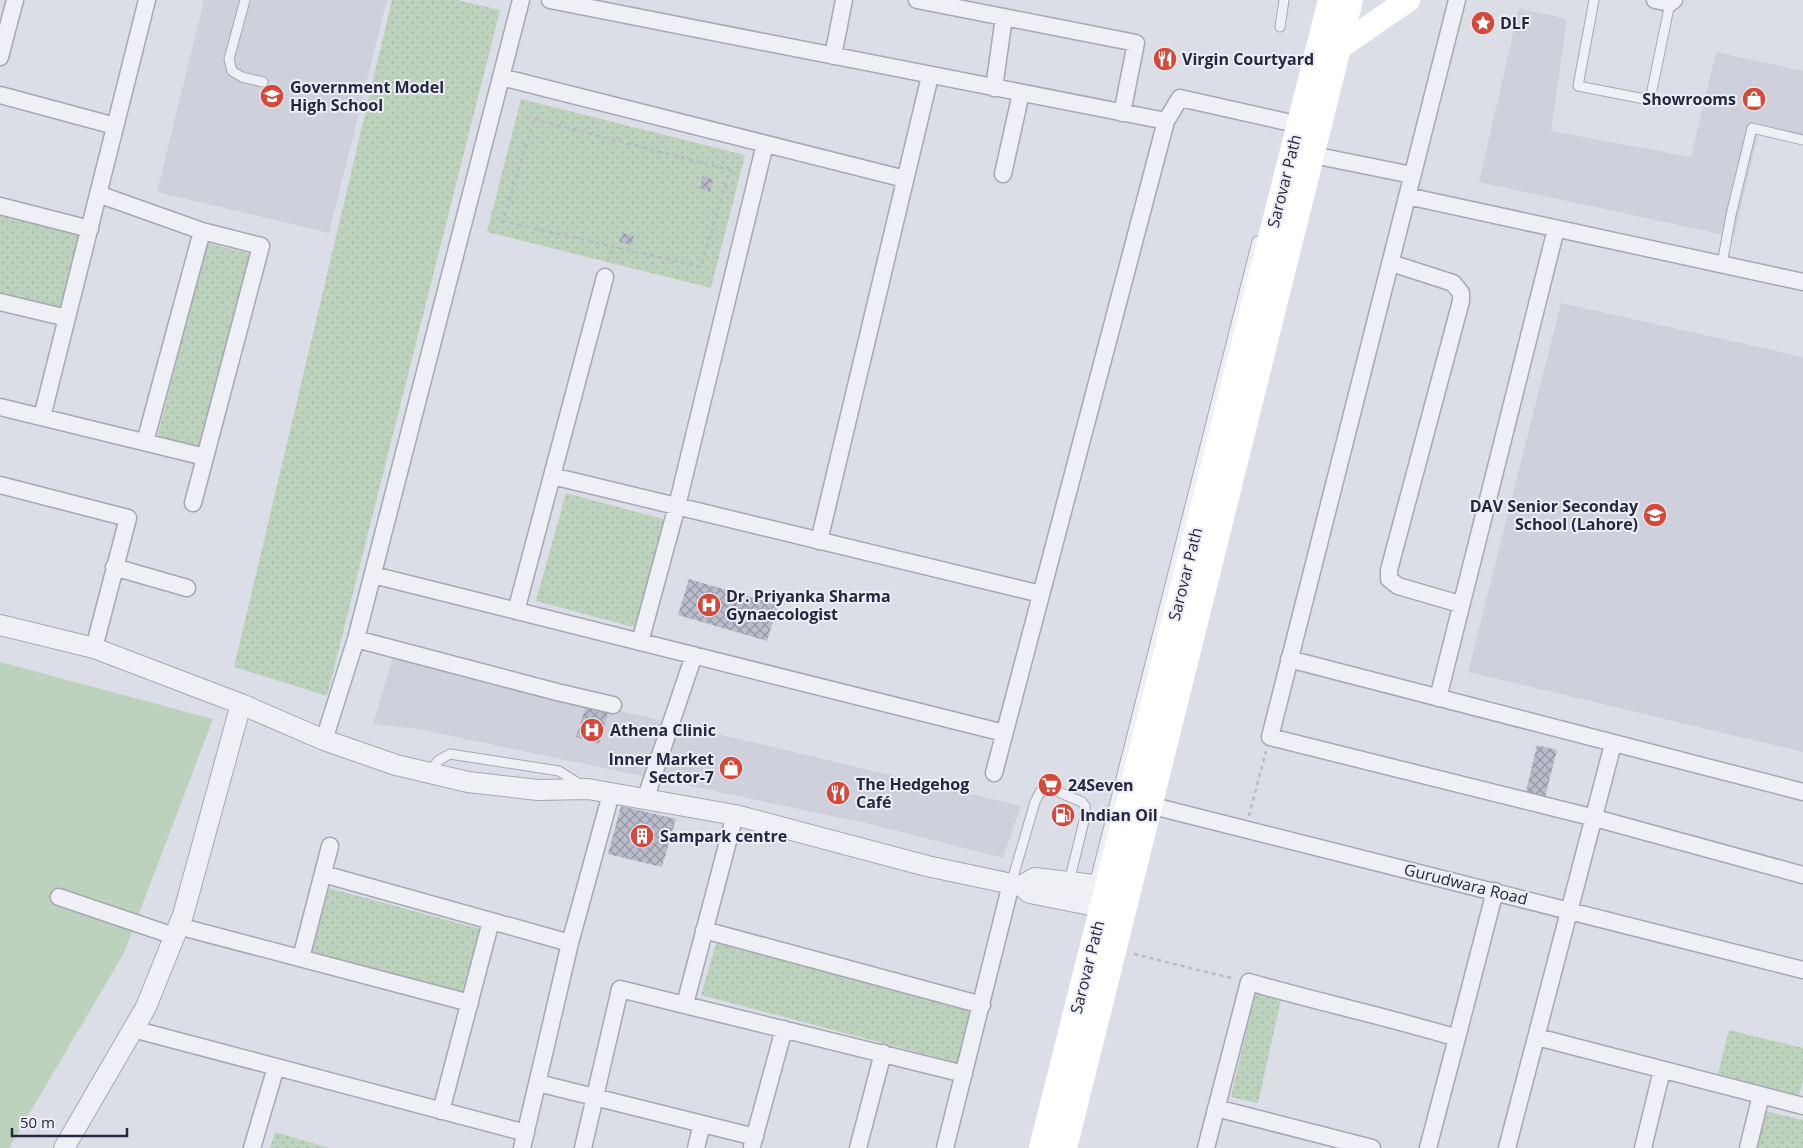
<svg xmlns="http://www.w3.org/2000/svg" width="1803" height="1148" font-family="'Open Sans',sans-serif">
  <defs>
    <pattern id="park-dots" width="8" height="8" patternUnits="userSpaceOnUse" patternTransform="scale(1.25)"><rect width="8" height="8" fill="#bdd2bd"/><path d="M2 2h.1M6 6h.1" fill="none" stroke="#a2b4a4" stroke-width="1.8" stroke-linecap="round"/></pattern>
    <pattern id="building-cross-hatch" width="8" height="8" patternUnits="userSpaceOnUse" patternTransform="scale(1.25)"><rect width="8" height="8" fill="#b9bcca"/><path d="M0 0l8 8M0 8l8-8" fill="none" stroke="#9699a5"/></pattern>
  </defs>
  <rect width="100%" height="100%" fill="#dcdee7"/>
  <!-- built -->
  <path fill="#ced0dc" d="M204,0H387L329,233L157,192Z
    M1519,8L1567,19L1551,131L1691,157L1716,52L1803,71V135L1760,127L1734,237L1479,182Z
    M1561,303L1803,357V752L1468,672Z
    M393,657L1021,806L1003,858L866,823L418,729L373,724Z"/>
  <!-- park -->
  <path fill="url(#park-dots)" d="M392,0H457L500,10L327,696L234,667Z
    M521,99L745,155L711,288L487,232Z
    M0,215L79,234L60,310L0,295Z
    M207,243L251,254L200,449L157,438Z
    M566,493L674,522L644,630L536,601Z
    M329,888L480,929L462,993L312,952Z
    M716,943L972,1011L958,1063L701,995Z
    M1257,985L1283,991L1258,1103L1231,1097Z
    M1729,1030L1803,1048V1080L1799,1096L1717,1077Z
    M1762,1110L1803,1120V1148H1753Z
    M275,1132L329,1148H270Z"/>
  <!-- pitch -->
  <path fill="#bdd2bd" d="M0,662L213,719L124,953L9,1148H0Z"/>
  <!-- building -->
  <path fill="url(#building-cross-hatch)" d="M703,176L713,180L710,192L699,188Z
    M623,233L634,236L631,245L619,242Z
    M689,579L778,605L767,641L678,615Z
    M587,703L609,710L599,744L576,737Z
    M1537,745L1557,750L1543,805L1524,800Z
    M621,806L676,819L662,867L608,854Z"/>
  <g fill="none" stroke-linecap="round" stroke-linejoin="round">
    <!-- service casing -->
    <g stroke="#a5a7b4" stroke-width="11">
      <path id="service" d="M245,0L229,59L232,71L242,77L263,82
        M1594,0L1578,86L1650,100L1670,3
        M1280,27L1284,0
        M1722,264L1731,215L1752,128L1803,140
        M428,773L439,760L450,754L559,771L581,785
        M1011,884L1035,802L1040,792L1054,790L1082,802L1085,806V817L1069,882
        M1094,885L1257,241"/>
    </g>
    <!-- minor casing -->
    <g stroke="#a5a7b4" stroke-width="19">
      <path id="minor" d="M550,0L1166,121
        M917,0L1136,43L1122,113
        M1457,0L1270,737L1595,818L1803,875
        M1655,0L1670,3L1674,0
        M833,56L844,0
        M0,57L15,0
        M501,77L905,179
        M994,88L1004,17
        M0,95L115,126
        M1313,155L1412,175
        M1003,174L1021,93
        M98,194L202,231
        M1407,196L1803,282
        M0,206L90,229
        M1391,263L1453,283L1461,293V301L1389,570V579L1398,586L1460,604
        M0,302L67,318
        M0,407L205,457
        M42,417L147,0
        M145,442L202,231L261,246L193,503
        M552,476L1041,594
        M0,485L128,518L94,648
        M819,541L930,76
        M114,567L187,588
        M373,575L1004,733
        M516,611L605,277
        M356,639L557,692L613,705
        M640,642L677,506L765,144
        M1289,659L1803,792
        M1438,698L1556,229
        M324,740L356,639L521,0
        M994,773L1166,121L1180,98L1287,122
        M645,800L694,655
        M1141,803L1803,970
        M323,874L570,943
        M59,897L174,936
        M178,926L470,1003
        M704,930L982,1005
        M301,958L330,846
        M685,1004L735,815
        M133,1029L526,1133
        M1537,1037L1803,1106
        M1457,1038L1495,891
        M538,1083L755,1137
        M1216,1108L1372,1148
        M441,1111L491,921
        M752,1146L784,1029
        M252,1148L276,1067
        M522,1148L570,943L611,794
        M583,1148L620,989L964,1074
        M696,1148L702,1124
        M858,1148L883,1053
        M945,1148L1011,884
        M1206,1148L1249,982C1318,1002 1388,1017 1457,1038L1428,1148
        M1507,1148L1613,744
        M1643,1148L1662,1070
        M1748,1148L1761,1095"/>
    </g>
    <!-- tertiary casing -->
    <g stroke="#a5a7b4" stroke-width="22">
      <path id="tertiary" d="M0,625L94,648L241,704L324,740L396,765L468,782L538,790L588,789L735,815L927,866L1021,886L1030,893L1115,910
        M1021,886L1035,878L1094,885L1122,892
        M64,1148L146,1007L183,915L241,704"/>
    </g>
    <!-- path -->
    <path stroke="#babcc5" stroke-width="2.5" stroke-dasharray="4 4" stroke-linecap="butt" d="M534,119L730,170L701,267L503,221Z
      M608,262L612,247
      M1249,816L1266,751
      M1134,954L1235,979"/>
    <!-- service -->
    <use href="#service" stroke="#eff0f5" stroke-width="9"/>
    <!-- minor -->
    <use href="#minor" stroke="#eff0f5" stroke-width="16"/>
    <!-- tertiary -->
    <use href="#tertiary" stroke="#eff0f5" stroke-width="20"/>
    <!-- secondary -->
    <path stroke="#fff" stroke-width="24" d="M1340,47L1408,0
      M1041,1148L1330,0
      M1065,1148L1351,0"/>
  </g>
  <!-- icons -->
  <defs>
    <g id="sight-disc" transform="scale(1.25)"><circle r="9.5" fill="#d4493a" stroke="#ecedf5"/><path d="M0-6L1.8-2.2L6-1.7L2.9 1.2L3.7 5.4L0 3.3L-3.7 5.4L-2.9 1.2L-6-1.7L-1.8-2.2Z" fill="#fff"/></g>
    <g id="restaurant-disc" transform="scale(1.25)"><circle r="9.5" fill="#d4493a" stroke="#ecedf5"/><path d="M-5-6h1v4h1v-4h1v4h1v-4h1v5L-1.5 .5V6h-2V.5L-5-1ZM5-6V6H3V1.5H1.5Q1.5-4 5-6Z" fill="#fff"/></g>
    <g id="school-disc" transform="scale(1.25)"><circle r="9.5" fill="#d4493a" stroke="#ecedf5"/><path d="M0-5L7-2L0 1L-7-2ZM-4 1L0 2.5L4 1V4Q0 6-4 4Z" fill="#fff"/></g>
    <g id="shop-disc" transform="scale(1.25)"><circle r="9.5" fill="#d4493a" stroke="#ecedf5"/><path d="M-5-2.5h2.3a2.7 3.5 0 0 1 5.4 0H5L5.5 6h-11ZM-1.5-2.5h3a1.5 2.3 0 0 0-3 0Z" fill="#fff"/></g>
    <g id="hospital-disc" transform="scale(1.25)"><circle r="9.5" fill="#d4493a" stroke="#ecedf5"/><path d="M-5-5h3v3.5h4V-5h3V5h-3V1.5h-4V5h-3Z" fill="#fff"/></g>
    <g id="supermarket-disc" transform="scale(1.25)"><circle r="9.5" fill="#d4493a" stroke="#ecedf5"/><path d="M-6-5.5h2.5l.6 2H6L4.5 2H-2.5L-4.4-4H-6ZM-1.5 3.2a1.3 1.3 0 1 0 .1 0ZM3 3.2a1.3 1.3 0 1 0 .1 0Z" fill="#fff"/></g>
    <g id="fuel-disc" transform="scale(1.25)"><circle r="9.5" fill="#d4493a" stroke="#ecedf5"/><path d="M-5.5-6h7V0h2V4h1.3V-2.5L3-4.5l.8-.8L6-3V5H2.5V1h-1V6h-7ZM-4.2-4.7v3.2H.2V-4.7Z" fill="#fff"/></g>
    <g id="building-disc" transform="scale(1.25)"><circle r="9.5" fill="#d4493a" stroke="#ecedf5"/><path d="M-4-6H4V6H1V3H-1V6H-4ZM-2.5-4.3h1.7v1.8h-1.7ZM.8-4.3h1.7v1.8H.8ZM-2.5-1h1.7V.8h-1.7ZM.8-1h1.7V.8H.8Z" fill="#fff"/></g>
  </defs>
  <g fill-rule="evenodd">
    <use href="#sight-disc" x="1483" y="23"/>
    <use href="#restaurant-disc" x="1165" y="59"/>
    <use href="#school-disc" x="272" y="96"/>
    <use href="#shop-disc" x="1754" y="99"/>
    <use href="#school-disc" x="1655" y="515"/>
    <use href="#hospital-disc" x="709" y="605"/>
    <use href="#hospital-disc" x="592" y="730"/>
    <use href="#shop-disc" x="731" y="768"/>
    <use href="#supermarket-disc" x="1050" y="785"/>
    <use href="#restaurant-disc" x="838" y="793"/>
    <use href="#fuel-disc" x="1063" y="815"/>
    <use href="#building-disc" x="642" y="836"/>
  </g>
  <g text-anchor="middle" stroke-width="4" stroke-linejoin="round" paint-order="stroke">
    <!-- poi labels -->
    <g font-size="16" font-weight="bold" fill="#25283e" stroke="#ecedf5" text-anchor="start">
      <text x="1500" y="29">DLF</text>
      <text x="1182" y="65">Virgin Courtyard</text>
      <text x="290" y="93">Government Model<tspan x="290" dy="18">High School</tspan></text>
      <text x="1736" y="105" text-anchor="end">Showrooms</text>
      <text x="1638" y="512" text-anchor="end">DAV Senior Seconday<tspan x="1638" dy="18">School (Lahore)</tspan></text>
      <text x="726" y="602">Dr. Priyanka Sharma<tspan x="726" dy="18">Gynaecologist</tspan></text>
      <text x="610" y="736">Athena Clinic</text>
      <text x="714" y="765" text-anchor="end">Inner Market<tspan x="714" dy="18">Sector-7</tspan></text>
      <text x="856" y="790">The Hedgehog<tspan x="856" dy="18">Café</tspan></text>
      <text x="1068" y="791">24Seven</text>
      <text x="1080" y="821">Indian Oil</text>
      <text x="660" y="842">Sampark centre</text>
    </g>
    <!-- street labels -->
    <g font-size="16" fill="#25283e" stroke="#ecedf5">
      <text transform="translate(1284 181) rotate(-76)" y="6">Sarovar Path</text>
      <text transform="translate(1185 574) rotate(-76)" y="6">Sarovar Path</text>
      <text transform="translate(1466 884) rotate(14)" y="6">Gurudwara Road</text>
      <text transform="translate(1087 967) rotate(-76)" y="6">Sarovar Path</text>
    </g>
  </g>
  <!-- scale -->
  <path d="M12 1128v8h115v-8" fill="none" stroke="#25283e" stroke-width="2.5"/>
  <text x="20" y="1128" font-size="15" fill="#25283e" stroke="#ecedf5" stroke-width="4" paint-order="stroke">50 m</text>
</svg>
